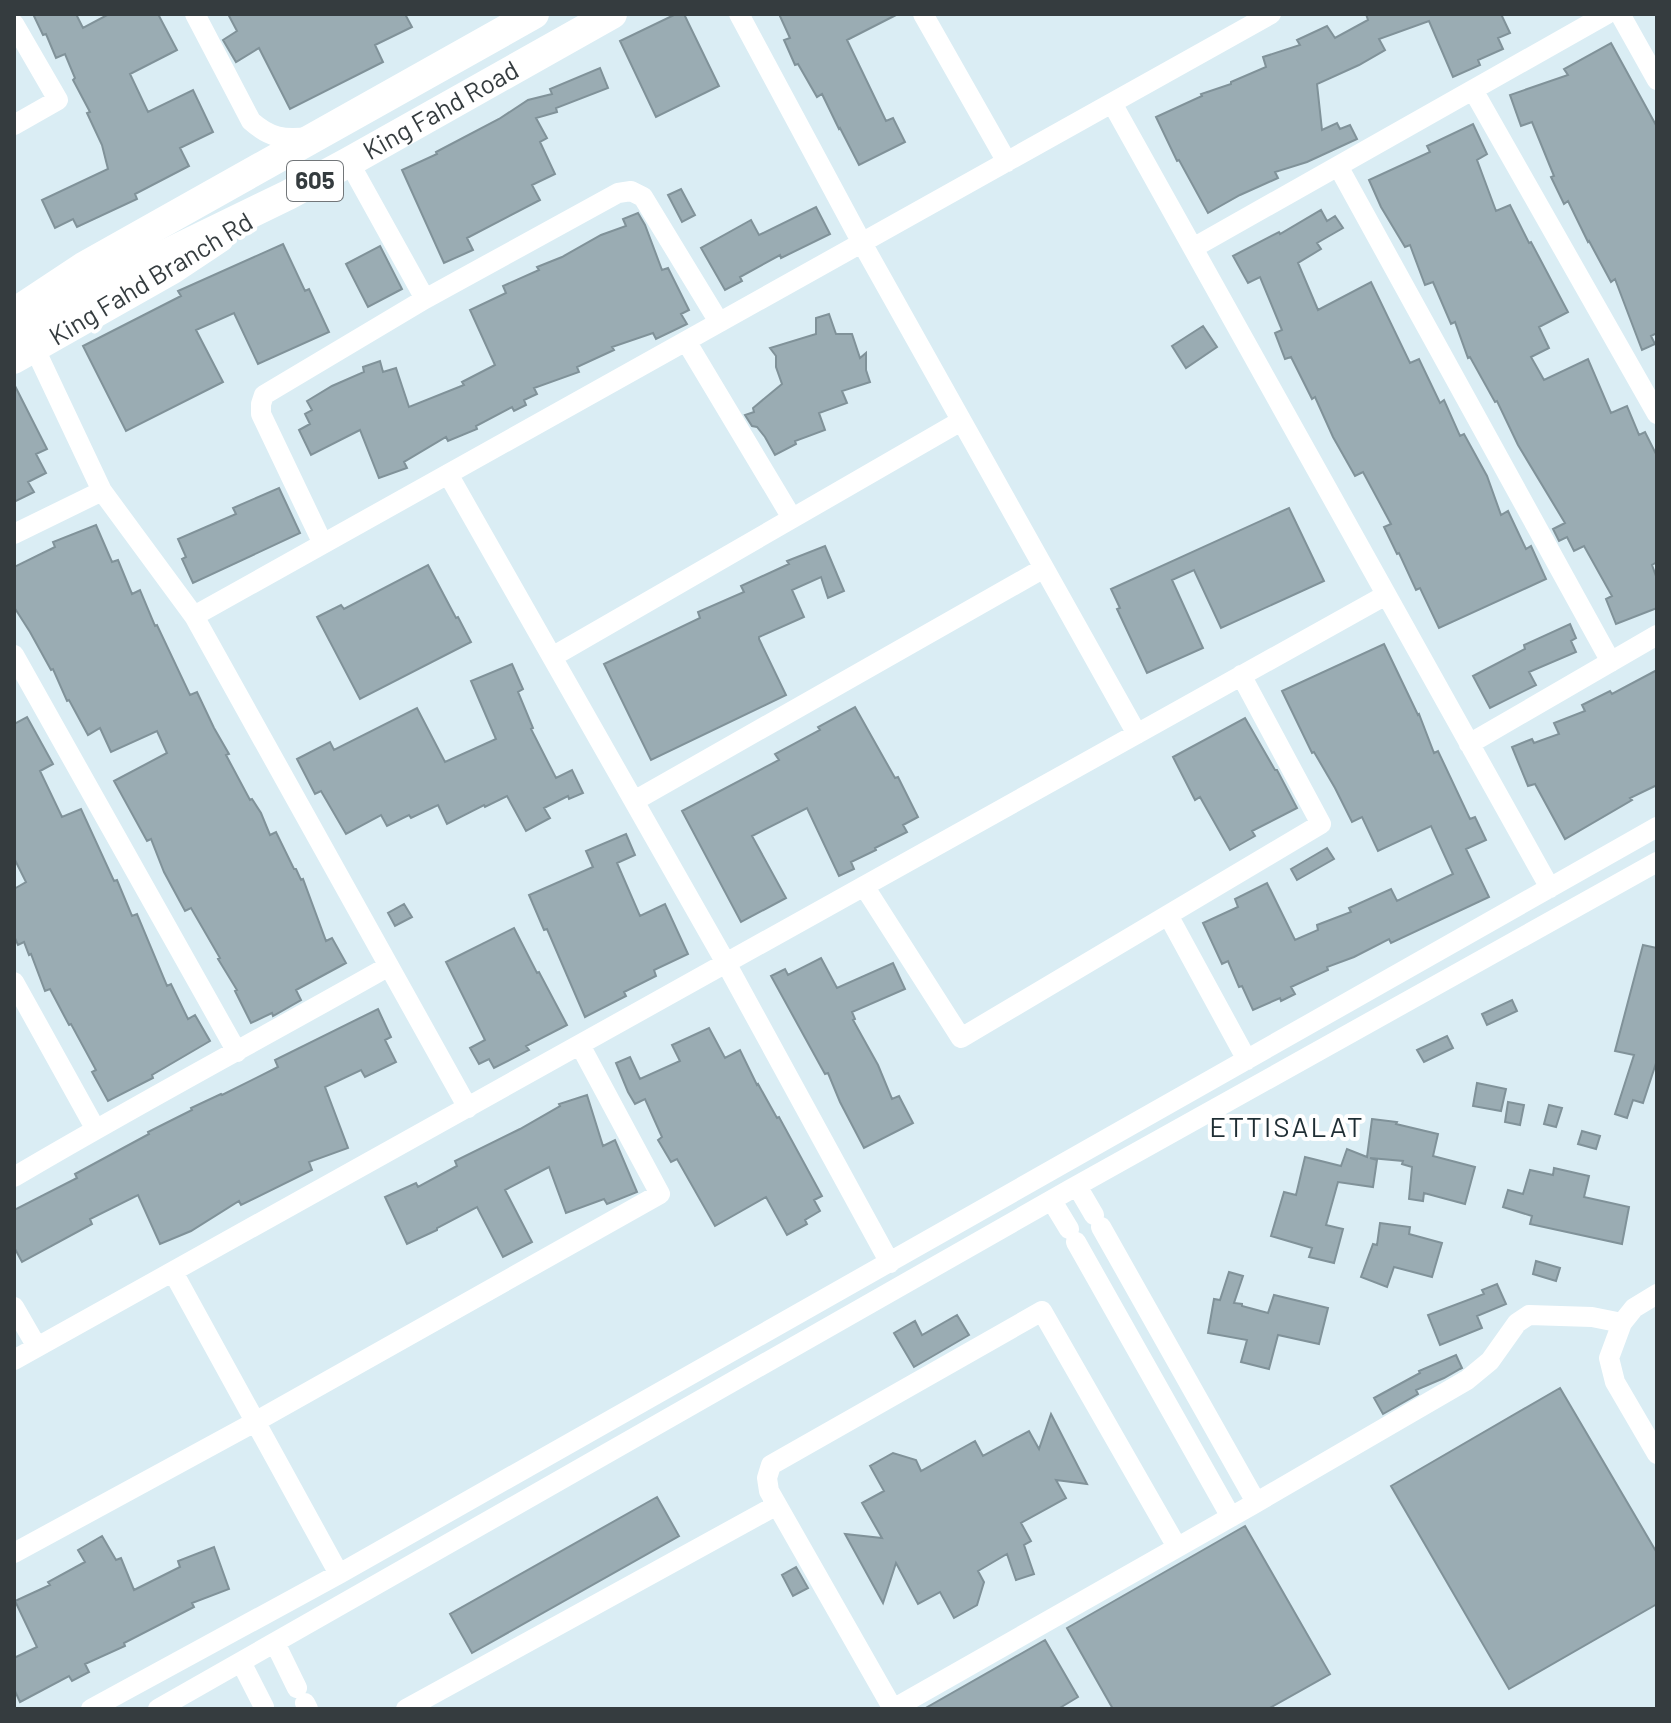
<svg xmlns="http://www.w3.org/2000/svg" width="1671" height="1723" font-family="Barlow,sans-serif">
  <rect width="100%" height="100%" fill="#daedf4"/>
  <!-- building -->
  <path fill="#9aacb3" stroke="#809299" stroke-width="2" d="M33,14H76L83,28L109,14H158L177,50L130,74L148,112L193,90L213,132L180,148L189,166L135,194L137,199L77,227L73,219L55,228L42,200L108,169L102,145L87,113L90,112L73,80L75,78L65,54L56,58L46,34L43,35Z
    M228,14H405L412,27L375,45L383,62L290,109L259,48L236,62L223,40L237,31Z
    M676,14H684L719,86L656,117L620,41Z
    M779,14H898L847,40L886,121L893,118L905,142L859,165L840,128L839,129L822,94L817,97L798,64L795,65L784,40L790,38Z
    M1366,14H1501L1510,33L1498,38L1503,49L1478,60L1480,65L1453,77L1429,21L1379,39L1385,50L1359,65L1317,84L1322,130L1337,123L1340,129L1350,125L1357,139L1307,162L1275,172L1278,178L1240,195L1208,213L1179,160L1177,161L1156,117L1202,96L1201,94L1231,84V82L1266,67L1263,57L1300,45L1297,40L1327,26L1335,38L1368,20Z
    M1611,43L1657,127V333L1651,336L1655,344L1642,350L1615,279L1611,282L1589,241L1588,242L1568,201L1564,204L1551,177L1554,176L1532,122L1521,126L1510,95L1568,75L1564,69Z
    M600,68L608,88L556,108L557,112L536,118L547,138L540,142L555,174L532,185L540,200L467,238L473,250L444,263L402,170L437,154L436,152L499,119L528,100L552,94L550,89Z
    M1473,124L1487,154L1477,160L1496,211L1510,205L1529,243L1531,242L1568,312L1539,327L1549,348L1531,357L1544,380L1588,359L1611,413L1627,406L1639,435L1645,432L1657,456V562L1652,565L1657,579V608L1616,624L1606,599L1612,596L1584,546L1574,551L1567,537L1559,541L1553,529L1565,523L1518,445L1497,401L1495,402L1470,357L1468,358L1455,322L1451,324L1433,282L1425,285L1410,245L1405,247L1381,207L1369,180L1430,152L1427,146Z
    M681,189L695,215L682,222L668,195Z
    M816,207L830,234L781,258L780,255L740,277L742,281L725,290L701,248L751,220L759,235Z
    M1321,210L1327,221L1335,216L1343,228L1317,243L1321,249L1298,263L1318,310L1371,282L1410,363L1419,359L1440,403L1444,400L1460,436L1464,434L1487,476L1501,515L1508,511L1526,549L1531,546L1546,579L1439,628L1420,588L1416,590L1399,553L1397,554L1384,527L1391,524L1363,472L1355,476L1333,437L1315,397L1312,399L1291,357L1285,359L1275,333L1282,330L1260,277L1248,283L1233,256L1279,232L1280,234Z
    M638,213L645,225L662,270L668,268L689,310L681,314L687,324L656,339L653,333L612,347L614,350L577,367L579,372L534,388L537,394L524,400L526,405L514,411L512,407L476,426L477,429L448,441L446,437L404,462L407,468L379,478L360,430L311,455L299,430L310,424L305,414L312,410L307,401L332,386L364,372L363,367L380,361L383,372L396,368L409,407L464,385L462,382L495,365L470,310L506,293L503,286L539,270L537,267L562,257L601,235L626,226L623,219Z
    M283,244L305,291L309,289L329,332L258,364L234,313L196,330L223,382L126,431L83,346L181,296L178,291Z
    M380,246L402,289L368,307L346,264Z
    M829,314L836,334H852L860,358L866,353V370L870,382L842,391L847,403L819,413L825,430L795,441L796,444L775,455L765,437L757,427L752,426L745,415L754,412L753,408L782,384L776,367V356L770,348L816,334V318Z
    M1203,326L1217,347L1186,368L1172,346Z
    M14,384L47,449L36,454L46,473L28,482L34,492L14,502Z
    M279,488L300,533L193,583L182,559L186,557L178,539L236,514L233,508Z
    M1289,508L1324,581L1221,628L1194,570L1172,580L1203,648L1147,673L1117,609L1120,608L1111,589Z
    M96,525L112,562L118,560L132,594L140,590L155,626L157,625L190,695L197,692L214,728L229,754L226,755L250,800L252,799L261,813L270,835L276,832L294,869H296L301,880L303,879L326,941L332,938L346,963L296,990L301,1000L273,1016L272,1013L251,1023L235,991L237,990L218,959L220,958L191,908L185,911L164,872L151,839L147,841L114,781L167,753L157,731L111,752L100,728L88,735L69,700L67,701L53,669L51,670L30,632L14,607V567L55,547L53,542Z
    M825,546L844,591L828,598L821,577L792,590L804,617L759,637V639L786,695L651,760L604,664L700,618L698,612L744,592L741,586L789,564L787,561Z
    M428,565L456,618L458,617L471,642L360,699L317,617L341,605L344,609Z
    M1570,624L1576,638L1571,641L1576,652L1529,672L1536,685L1490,708L1473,676L1525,649L1524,645Z
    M1384,644L1418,715L1419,714L1434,753L1438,751L1470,819L1475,817L1486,840L1466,849L1489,897L1391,943L1389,939L1354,957L1327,967L1328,970L1291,987L1295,994L1281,1001L1280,998L1253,1010L1242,986L1239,987L1228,961L1222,964L1203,923L1238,907L1235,899L1267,883L1295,940L1318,930L1317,925L1351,912L1349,908L1391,889L1397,901L1453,874L1431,826L1378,851L1362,817L1352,822L1335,788L1314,752L1312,753L1282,691Z
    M512,664L523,689L518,692L533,728L531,729L556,778L572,770L583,793L569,799L568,796L544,808L550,818L526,831L507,796L485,807L484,805L447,824L438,805L411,818L409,815L387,826L381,815L346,834L321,791L315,794L297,759L330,742L334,750L417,708L445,762L496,739L471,681Z
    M1657,670V785L1630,798L1632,800L1565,839L1535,784L1528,786L1512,747L1532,739L1534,743L1559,734L1554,723L1585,711L1582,705L1610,691L1612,694Z
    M855,707L895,778L898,777L918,817L903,825L907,832L875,848L876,850L851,862L854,869L839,876L807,808L752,836L786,898L741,922L682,811L779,760L775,754L820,730L818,727Z
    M27,717L53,764L40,771L62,817L81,809L114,881L117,880L132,916L137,914L167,986L171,984L188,1019L195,1015L210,1041L152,1075L153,1078L108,1101L92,1072L96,1070L71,1024L69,1025L50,989L45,991L31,954L29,955L24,942L18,945L14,936V889L26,882L14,858V724Z
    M1245,718L1275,770H1277L1297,808L1252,831L1255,836L1230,850L1200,797L1195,800L1173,757Z
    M626,834L635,855L617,863L640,916L665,904L688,954L654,970L656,976L624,992L626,996L585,1017L547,929L544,930L529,895L593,867L586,851Z
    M1327,848L1334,859L1297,880L1291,869Z
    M404,904L412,917L395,926L388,913Z
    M514,928L537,973L539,972L567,1025L526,1046L529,1050L494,1068L489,1059L479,1064L470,1048L485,1040L446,962Z
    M1643,945L1657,948V1060L1643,1103L1633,1100L1627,1118L1615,1114L1634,1055L1615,1051Z
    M821,958L837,988L893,963L905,989L852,1012L855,1019L853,1020L878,1065L892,1099L899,1096L913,1123L864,1148L840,1102L828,1073L825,1074L771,976L785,969L788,975Z
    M1512,1000L1517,1011L1487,1025L1482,1014Z
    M378,1009L391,1037L385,1040L396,1062L365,1077L361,1070L325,1087L348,1148L309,1162L312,1170L241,1205L239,1201L191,1231L160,1244L138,1195L90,1219L92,1224L22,1262L14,1247V1210L77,1178L75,1174L149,1134L148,1132L192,1110L191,1108L221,1094L222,1095L278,1067L275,1060Z
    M709,1028L725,1058L740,1050L757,1085L758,1084L777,1118L779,1117L822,1196L814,1200L820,1211L805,1220L807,1224L787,1235L766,1197L715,1226L677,1159L671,1162L658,1140L662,1137L645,1099L635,1104L628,1092L616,1063L630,1057L640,1079L680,1061L672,1045Z
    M1447,1036L1453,1048L1424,1062L1417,1050Z
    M1477,1083L1506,1089L1501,1111L1473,1106Z
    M587,1095L603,1146L615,1140L637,1192L607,1204L604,1199L566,1213L549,1167L505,1190L532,1242L503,1257L477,1207L437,1228V1230L407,1244L385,1197L416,1183L418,1187L457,1166L455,1161L520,1129L560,1106L559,1104Z
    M1508,1102L1524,1105L1520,1125L1505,1122Z
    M1549,1105L1562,1108L1556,1127L1544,1124Z
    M1372,1119L1397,1122L1396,1124L1438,1134L1433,1156L1475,1167L1465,1204L1424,1193L1423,1201L1409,1199L1412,1167L1402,1164L1403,1161L1370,1158L1377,1160L1373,1187L1338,1182L1326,1225L1343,1229L1334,1263L1309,1257L1312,1248L1271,1236L1284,1192L1296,1195L1305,1157L1341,1166L1347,1149L1367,1157Z
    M1582,1131L1600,1136L1596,1149L1578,1144Z
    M1554,1168L1589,1176L1584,1197L1629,1207L1622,1244L1530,1224L1532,1216L1503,1207L1508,1190L1523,1194L1530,1170L1553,1175Z
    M1380,1223L1410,1227L1409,1234L1442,1243L1432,1277L1394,1267L1387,1287L1361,1277L1373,1244L1377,1245Z
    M1536,1261L1560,1268L1556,1281L1533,1274Z
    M1229,1272L1243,1276L1234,1303L1242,1304V1306L1268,1313L1274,1295L1328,1308L1319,1344L1278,1335L1269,1369L1241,1362L1247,1340L1208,1333L1214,1299L1220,1300Z
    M1497,1284L1506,1304L1477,1316L1482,1328L1440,1345L1428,1315L1484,1294L1482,1290Z
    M957,1315L969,1335L914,1367L894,1333L915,1321L922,1335Z
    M1456,1355L1462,1368L1460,1369L1444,1378L1416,1390L1418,1394L1383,1414L1374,1398L1420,1373L1419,1371Z
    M1560,1388L1657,1553V1604L1509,1689L1391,1486Z
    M1051,1414L1087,1484L1056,1480L1066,1498L1021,1523L1031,1541L1024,1545L1034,1574L1016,1580L1007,1554L978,1571L984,1582L977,1605L954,1618L940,1592L918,1604L896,1563L883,1603L845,1534L882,1538L862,1503L884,1491L870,1466L893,1453L916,1460L921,1471L975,1441L983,1456L1029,1431L1039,1449Z
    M657,1497L679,1536L472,1653L450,1614Z
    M1245,1526L1330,1674L1268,1709H1113L1067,1628Z
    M102,1536L116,1560L121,1558L134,1590L180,1567L178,1561L214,1547L229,1589L192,1603L194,1607L124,1643L125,1646L85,1664L89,1672L72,1681L69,1676L20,1702L14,1689V1658L37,1647L15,1601L50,1585L48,1582L85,1562L78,1550Z
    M796,1567L808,1588L793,1596L782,1575Z
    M1045,1640L1078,1697L1058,1709H924Z"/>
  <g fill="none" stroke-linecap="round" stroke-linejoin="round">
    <!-- minor -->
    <path stroke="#fff" stroke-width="20" d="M195,14L251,121C270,138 284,140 309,137
      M739,14L862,243L1137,734
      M923,14L1007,162
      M1620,14L1657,80
      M14,24L58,100L14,125
      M1473,90L1657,414
      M1112,103L1550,888
      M349,162L425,299
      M1338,166L1611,662
      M1193,248L1607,14
      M686,341L792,518
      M35,349L102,491L194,616L468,1108
      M448,474L726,963L890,1263
      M14,534L102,491
      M323,544L261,414V404L264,395L425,299L618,193L631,191L643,197L719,322
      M194,616L1271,14
      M14,655L237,1052
      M552,657L961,421
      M1469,744L1657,635
      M634,801L1044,568
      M864,886L961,1038L1321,824L1241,675
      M1168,915L1247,1060
      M14,982L95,1128
      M14,1177C137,1104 264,1037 389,966
      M1077,1186L1094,1215
      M1052,1201L1069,1229
      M1101,1227L1256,1502
      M1076,1242L1231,1517
      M173,1272L339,1574
      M1657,1294L1634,1308L1622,1323L1609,1358L1615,1382L1657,1454
      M14,1307L37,1347
      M14,1360L1386,595
      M14,1553L255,1422L660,1194L580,1045
      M275,1643L297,1688
      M241,1662L264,1707
      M305,1703L308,1709
      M91,1709L339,1574L1657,827
      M158,1709L1071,1189L1657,862
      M406,1709L777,1505
      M893,1709L769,1491L767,1478L771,1465L1042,1311L1177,1547
      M893,1709L1252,1505L1467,1380L1490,1361L1517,1323L1529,1315L1592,1317L1622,1323"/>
    <!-- major -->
    <path stroke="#fff" stroke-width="26" d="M14,361L173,271L221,239"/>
    <!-- highway -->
    <g stroke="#fff" stroke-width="30">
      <path d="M14,313L85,266L534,14"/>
      <path id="s1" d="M14,338L150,262L288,195L349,162L612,14"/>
    </g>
  </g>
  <g text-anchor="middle" stroke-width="8" stroke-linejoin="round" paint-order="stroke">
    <!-- shield labels -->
    <rect fill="#fff" stroke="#727679" stroke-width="2" x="287" y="161" width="56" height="40" rx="6"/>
    <g font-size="24" font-weight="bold" fill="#353c3f">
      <text x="315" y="189">605</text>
    </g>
    <!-- street labels -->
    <g font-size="26" fill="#353c3f" stroke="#fff">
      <text dy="9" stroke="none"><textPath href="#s1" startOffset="484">King Fahd Road</textPath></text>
      <text transform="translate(151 279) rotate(-31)" y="9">King Fahd Branch Rd</text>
    </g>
    <!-- neighbourhood labels -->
    <g font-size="28" letter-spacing="2" fill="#1f2e34" stroke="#fff">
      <text x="1287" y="1137">ETTISALAT</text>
    </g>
  </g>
  <!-- border -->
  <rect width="1671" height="1723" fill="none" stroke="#353c3f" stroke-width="32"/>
</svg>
